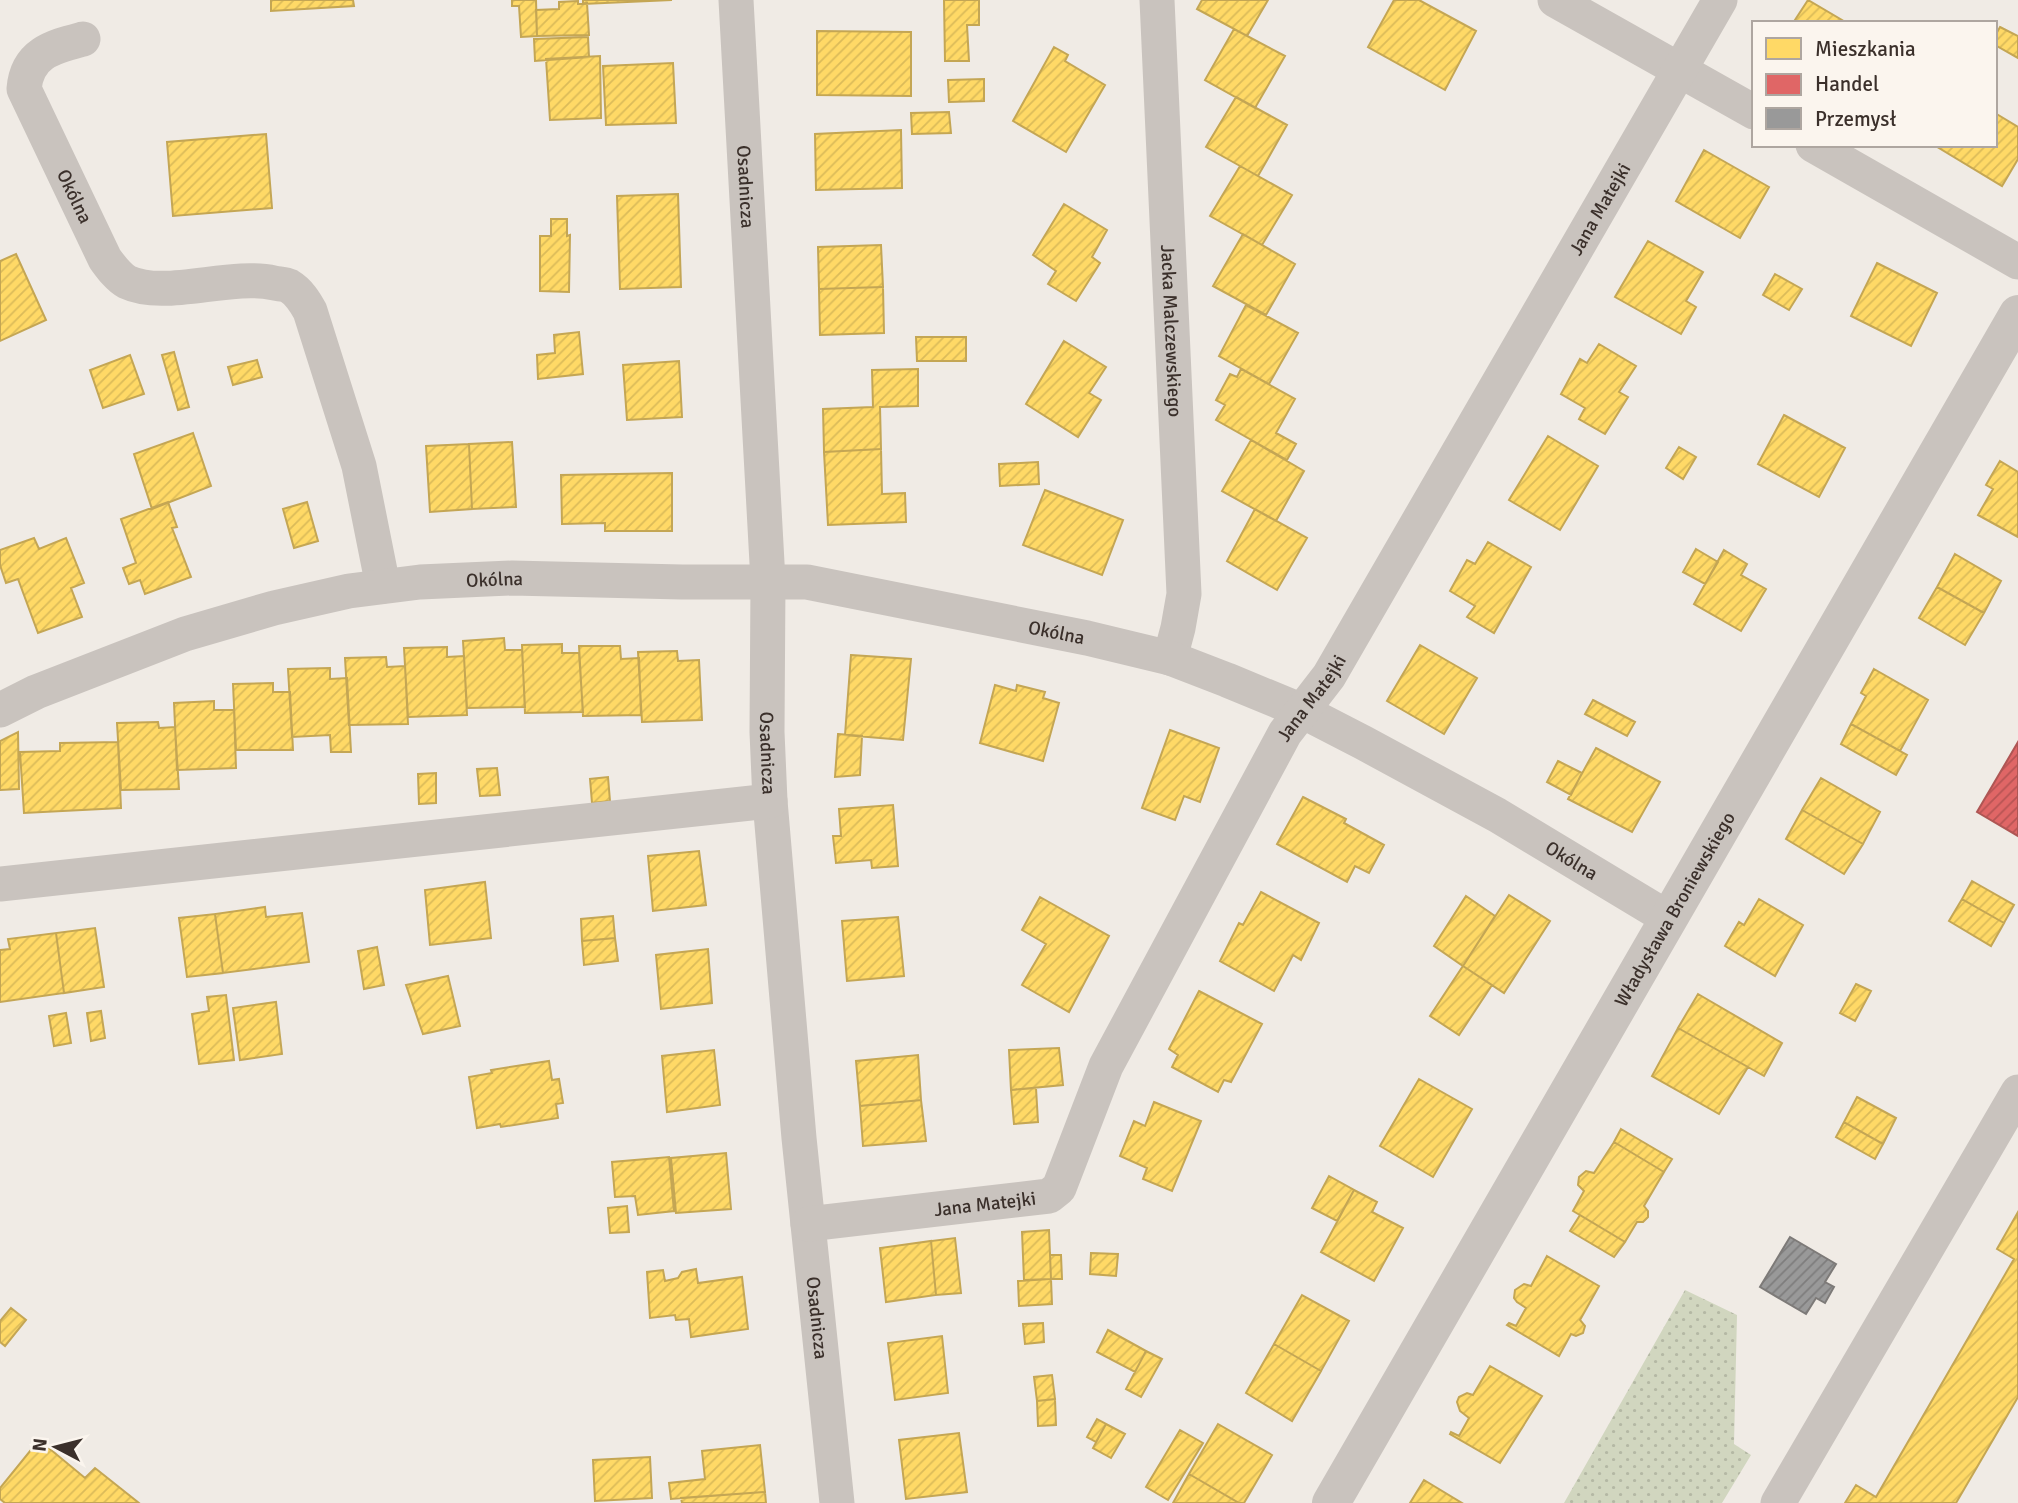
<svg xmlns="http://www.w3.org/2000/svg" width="2018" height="1503" font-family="Signika,sans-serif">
  <defs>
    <pattern id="park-dots" width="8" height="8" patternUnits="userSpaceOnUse" patternTransform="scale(1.75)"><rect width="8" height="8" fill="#d1d6bf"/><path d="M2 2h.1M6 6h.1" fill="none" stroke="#b4b8a4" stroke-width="1.8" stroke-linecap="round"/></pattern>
    <pattern id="homes-hatch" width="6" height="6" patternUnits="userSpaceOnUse" patternTransform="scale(1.75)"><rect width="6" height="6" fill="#ffd966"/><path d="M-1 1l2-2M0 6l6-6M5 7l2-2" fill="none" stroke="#dbbb59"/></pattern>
    <pattern id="shops-hatch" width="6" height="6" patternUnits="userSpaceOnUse" patternTransform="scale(1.75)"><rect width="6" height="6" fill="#e06666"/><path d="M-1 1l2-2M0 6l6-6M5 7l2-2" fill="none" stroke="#b75454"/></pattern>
    <pattern id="industry-hatch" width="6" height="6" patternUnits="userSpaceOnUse" patternTransform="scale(1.75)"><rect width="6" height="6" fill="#999"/><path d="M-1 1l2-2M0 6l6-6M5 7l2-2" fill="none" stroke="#7e7d7d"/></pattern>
  </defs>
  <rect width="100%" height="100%" fill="#f0ebe5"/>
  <!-- park -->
  <path fill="url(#park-dots)" d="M1685,1290L1737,1315L1734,1444L1751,1455L1722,1503H1564Z"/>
  <!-- homes -->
  <path fill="url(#homes-hatch)" stroke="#c4a654" stroke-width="2" d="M271,0H353L354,6L271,11Z
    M512,0H536L537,36L521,37L519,6H512Z
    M583,0H672L583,4Z
    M944,0H979V25H967L969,61H945Z
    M1202,0H1268L1247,36L1197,9Z
    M1394,0H1419L1476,31L1445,90L1368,47Z
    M1808,0L1847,23H1793Z
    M578,1V4L587,3L589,35L537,36L536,10L559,9V2Z
    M2000,27L2018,36V58L1995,45V36Z
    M1234,29L1285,56L1255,108L1205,80Z
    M817,31L911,32V96L817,95Z
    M588,37L589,57L535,61L534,39Z
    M1054,47L1068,55L1065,61L1105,85L1066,152L1013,121Z
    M600,56L601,118L550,120L546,59Z
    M673,63L676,123L606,125L603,66Z
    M984,79V101L949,102L948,80Z
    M1236,97L1287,125L1258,176L1206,147Z
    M949,112L951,133L912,134L911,113Z
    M1995,113L2018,127V159L2002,186L1934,145H1995Z
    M901,130L902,188L816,190L815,134Z
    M266,134L272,208L173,216L167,142Z
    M1704,150L1769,187L1740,238L1676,201Z
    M1240,166L1292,195L1262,245L1210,216Z
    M678,194L681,287L620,289L617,196Z
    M1064,204L1107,230L1092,257L1100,263L1076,301L1048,284L1056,271L1033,255Z
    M551,219H567V236L570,235L569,292L540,291V236H551Z
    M1243,234L1295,264L1266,315L1213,286Z
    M1648,241L1703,272L1686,301L1696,307L1681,334L1615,297Z
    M881,245L883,287L819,289L818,247Z
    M16,254L46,320L0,341V261Z
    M1877,263L1937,293L1911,346L1851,316Z
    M1775,274L1802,289L1789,310L1763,295Z
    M883,287L884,333L820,335L819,289Z
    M1246,305L1298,333L1269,384L1219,356Z
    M579,332L583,374L538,379L537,355L555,353L554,335Z
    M916,337H966V361H917Z
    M1064,341L1106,367L1089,393L1101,400L1078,437L1026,404Z
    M1599,344L1636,366L1619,392L1628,397L1605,434L1579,419L1585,408L1561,394L1580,359L1587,363Z
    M174,352L189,407L178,410L162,355Z
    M130,355L144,394L103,408L90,370Z
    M257,360L262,377L233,385L228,367Z
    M679,361L682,417L627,420L623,365Z
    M918,369V406L880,407L881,449L824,452L823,409L873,407L872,370Z
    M1241,369L1295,399L1276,433L1296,444L1287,460L1216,420L1225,405L1216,400L1230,374L1237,377Z
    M1784,415L1845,448L1819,497L1758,464Z
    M193,433L211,486L152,509L134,454Z
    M1548,436L1598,466L1560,530L1509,500Z
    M1251,440L1304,471L1276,521L1222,491Z
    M512,442L516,507L472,509L469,444Z
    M469,444L472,509L430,512L426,446Z
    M1679,447L1696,457L1683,479L1666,468Z
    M881,449L882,494L905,493L906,522L828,525L824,452Z
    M2000,461L2018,472V537L1978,515L1993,489L1986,485Z
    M1038,462L1039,484L1000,486L999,464Z
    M672,473V531H605V523L562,524L561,475Z
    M1045,490L1123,520L1102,575L1023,545Z
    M168,502L177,527L172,528L191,577L145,594L140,580L129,584L123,568L136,563L121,519Z
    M307,502L318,541L294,548L283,509Z
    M1255,509L1307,538L1277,590L1227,561Z
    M34,538L39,549L66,538L84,583L71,588L82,617L38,633L18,579L6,583L0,565V550Z
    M1488,542L1531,567L1494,633L1467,617L1475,606L1450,591L1467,560L1475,564Z
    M1696,549L1718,562L1705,584L1683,572Z
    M1724,550L1747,564L1741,575L1766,589L1741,631L1694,604Z
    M1955,554L2001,581L1984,613L1937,587Z
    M1937,587L1984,613L1965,645L1919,618Z
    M504,638L505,650H522L525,707L467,708L463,641Z
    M562,644V653H579L583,712L525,713L522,645Z
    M1420,645L1477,678L1444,734L1387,701Z
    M579,646H620L621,659L639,658L641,715L583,716Z
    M447,647V657L464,656L467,715L408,717L404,648Z
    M677,651L678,661L699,660L702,720L642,722L638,652Z
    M851,655L911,659L903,740L845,735Z
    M386,657L387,667L405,666L408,724L349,725L345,658Z
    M330,668V679L347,678L351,752H331L330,735L292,737L288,669Z
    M1874,669L1928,700L1900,751L1851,724L1866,696L1861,693Z
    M273,683V692H290L293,750H236L233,684Z
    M995,685L1016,691L1017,685L1045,692L1043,698L1059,703L1043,761L980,743Z
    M1593,700L1635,722L1627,736L1585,714Z
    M214,701V710H234L236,768L177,770L174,703Z
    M158,722L159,728L175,727L179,789L121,790L117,723Z
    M1851,724L1907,755L1896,775L1841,744Z
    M1170,730L1219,748L1200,802L1184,796L1175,820L1142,808Z
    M18,732L19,789L0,790V741Z
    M838,734L862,736L860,775L835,777Z
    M118,742L121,808L24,813L20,752L60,751V743Z
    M1596,748L1660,782L1632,832L1568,799Z
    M1558,761L1582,773L1571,795L1547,782Z
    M497,768L500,795L480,796L477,769Z
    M436,773V803L419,804L418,774Z
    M608,777L610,801L592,803L590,779Z
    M1821,778L1880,812L1863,844L1802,810Z
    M1303,797L1346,819L1344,823L1384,845L1369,873L1355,866L1347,882L1277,844Z
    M893,805L898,866L872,868L871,860L836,863L833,836H841L839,809Z
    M1802,810L1863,844L1844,874L1786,839Z
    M699,851L706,905L653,911L648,856Z
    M1972,881L2014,905L2004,923L1962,899Z
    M485,882L491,938L430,945L425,890Z
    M1261,892L1319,923L1301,960L1293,955L1274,991L1220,961L1239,923L1243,925Z
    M1509,895L1550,921L1504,993L1463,966Z
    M1466,896L1495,916L1463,966L1434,946Z
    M1040,897L1109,936L1069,1012L1022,985L1046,944L1022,930Z
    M1759,899L1803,925L1775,976L1725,946L1739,922L1744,925Z
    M1962,899L2004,923L1991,946L1949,921Z
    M265,907L266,917L302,913L309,962L223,973L215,914Z
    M215,914L223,973L187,977L179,918Z
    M613,916L615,938L582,941L581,919Z
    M898,917L904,976L847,981L842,921Z
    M95,928L104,987L64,993L56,933Z
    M56,933L64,993L0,1002V950L10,949L8,939Z
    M615,938L618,961L584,965L582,941Z
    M377,947L384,985L364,989L358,951Z
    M708,949L712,1003L661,1009L656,955Z
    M1463,966L1492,985L1459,1035L1430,1016Z
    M448,976L460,1026L423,1034L406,985Z
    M1856,984L1871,991L1855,1021L1840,1013Z
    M1199,991L1262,1024L1231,1082L1224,1080L1218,1092L1172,1067L1178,1055L1169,1049Z
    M1698,994L1782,1043L1764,1076L1678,1028Z
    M226,995L234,1060L199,1064L192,1014L209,1011L207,997Z
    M276,1002L282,1054L240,1060L233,1008Z
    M101,1011L105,1038L91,1041L87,1013Z
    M66,1013L71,1043L54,1046L49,1016Z
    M1678,1028L1748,1067L1719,1114L1652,1076Z
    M1059,1048L1063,1085L1011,1090L1009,1050Z
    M714,1050L720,1105L667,1112L662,1056Z
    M918,1055L921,1100L860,1106L856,1061Z
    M549,1061L552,1080L559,1079L563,1103L556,1104L558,1118L501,1127L500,1124L477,1128L469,1077L492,1073L491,1070Z
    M1419,1079L1472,1109L1433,1177L1380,1146Z
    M1036,1088L1038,1122L1014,1124L1011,1090Z
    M1857,1097L1896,1118L1883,1144L1844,1122Z
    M921,1100L926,1141L863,1146L860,1106Z
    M1154,1102L1201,1121L1172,1191L1143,1179L1147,1168L1120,1156L1134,1121L1145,1126Z
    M1844,1122L1883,1144L1875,1159L1836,1137Z
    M1621,1129L1672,1159L1664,1172L1614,1142Z
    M1614,1142L1664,1172L1644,1206L1648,1211V1217L1643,1222H1637L1625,1242L1573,1211L1584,1191L1578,1185L1579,1177L1586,1171L1594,1173Z
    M726,1153L731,1209L676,1213L671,1158Z
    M669,1157L674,1211L638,1215L635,1196L615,1197L612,1162Z
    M1329,1176L1354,1190L1337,1221L1312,1208Z
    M1354,1190L1377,1202L1372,1212L1403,1228L1374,1281L1321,1252Z
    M627,1206L629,1232L610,1233L608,1208Z
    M2018,1212V1397L1956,1503H1845L1856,1485L1876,1497L2014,1259L1997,1249Z
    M1580,1215L1625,1242L1614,1257L1570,1231Z
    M1049,1230L1051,1279L1024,1280L1022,1232Z
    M955,1238L961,1293L936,1295L931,1241Z
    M931,1241L936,1295L886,1302L880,1248Z
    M1091,1253L1118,1254L1116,1276L1090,1274Z
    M1050,1255H1061L1062,1279H1051Z
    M1547,1256L1599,1286L1580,1320L1585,1326L1583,1333L1576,1336L1571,1334L1559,1356L1507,1325L1509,1323L1516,1326L1526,1308L1517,1302L1514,1298L1515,1290L1524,1284L1531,1286Z
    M696,1269L698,1283L742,1277L748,1329L691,1337L689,1319L676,1320L675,1315L650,1318L647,1272L663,1270L665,1281L678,1278L682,1272Z
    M1051,1279L1052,1304L1019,1306L1018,1281Z
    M1302,1295L1349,1321L1321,1371L1274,1344Z
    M11,1308L26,1320L5,1346L0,1342V1321Z
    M1043,1323L1044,1342L1025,1344L1023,1324Z
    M1108,1330L1146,1351L1135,1372L1097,1352Z
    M942,1336L948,1393L895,1400L888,1343Z
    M1274,1344L1321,1371L1292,1421L1246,1393Z
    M1146,1351L1162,1359L1141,1397L1126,1389Z
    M1490,1366L1542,1396L1500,1463L1450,1434L1451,1432L1459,1436L1469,1418L1460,1411L1457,1402L1459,1397L1467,1393L1473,1395Z
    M1052,1375L1055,1399L1037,1401L1034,1377Z
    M1055,1399L1056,1425L1038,1426L1037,1401Z
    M1097,1419L1106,1424L1096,1442L1087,1437Z
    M1106,1424L1125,1434L1111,1458L1093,1448Z
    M1218,1424L1272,1455L1244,1503H1239L1189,1474Z
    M1180,1430L1203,1443L1168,1500L1146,1487Z
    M959,1433L967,1492L906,1499L899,1440Z
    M39,1440L85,1478L95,1468L139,1503H5L0,1499V1488Z
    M760,1445L765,1492L671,1499L669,1483L705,1479L702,1451Z
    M650,1457L652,1498L595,1501L593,1460Z
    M1189,1474L1239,1503H1173Z
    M1424,1480L1462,1503H1410Z
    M765,1492L766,1503H682L681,1498Z"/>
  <!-- shops -->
  <path fill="url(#shops-hatch)" stroke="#ae5654" stroke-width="2" d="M2018,742V836L1977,812Z"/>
  <!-- industry -->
  <path fill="url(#industry-hatch)" stroke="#7d7a78" stroke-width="2" d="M1790,1237L1836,1264L1825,1282L1834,1287L1825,1303L1816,1298L1806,1314L1760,1287Z"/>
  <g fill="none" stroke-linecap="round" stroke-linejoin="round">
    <!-- minor -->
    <g stroke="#c9c3be" stroke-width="35">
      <path id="s1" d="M736,0L768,581L767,732L770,801L799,1138L837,1503"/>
      <path id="s2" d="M1157,0L1184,594L1178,628L1170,658"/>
      <path d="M1555,0L1754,112"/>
      <path id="s3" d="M83,39C53,47 27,53 24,89L105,259C111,267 118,277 127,282C165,300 230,273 274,283C278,284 285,284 289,286C299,292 305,302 310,311L359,466L383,586"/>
      <path d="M1813,145L2018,262"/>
      <path id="s4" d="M0,710L36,692L185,634L274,608L349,591L420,582L512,578L682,582H807L1087,638L1170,658L1227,680L1302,711L1364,743L1497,815L1668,918"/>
      <path d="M0,884L770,801"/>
      <path id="s5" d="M808,1224L1049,1196L1059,1188L1106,1066L1285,733L1329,676L1720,0"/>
      <path d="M1778,1503L2018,1092"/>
    </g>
    <!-- tertiary -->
    <path stroke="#c9c3be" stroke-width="38" id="s6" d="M1331,1503L2018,314"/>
  </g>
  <g text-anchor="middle" stroke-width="7" stroke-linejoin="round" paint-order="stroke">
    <!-- street labels -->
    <g font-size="19" fill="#3b302b" stroke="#fbf5ee">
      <text dy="7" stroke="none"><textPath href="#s1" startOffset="187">Osadnicza</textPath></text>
      <text dy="7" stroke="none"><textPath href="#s3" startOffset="203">Okólna</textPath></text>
      <text dy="7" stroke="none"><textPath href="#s5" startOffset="1376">Jana Matejki</textPath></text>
      <text dy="7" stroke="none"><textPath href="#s2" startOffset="331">Jacka Malczewskiego</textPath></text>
      <text dy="7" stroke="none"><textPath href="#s4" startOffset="516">Okólna</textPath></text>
      <text dy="7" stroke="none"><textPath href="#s4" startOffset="1083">Okólna</textPath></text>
      <text dy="7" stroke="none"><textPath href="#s5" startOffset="808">Jana Matejki</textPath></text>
      <text dy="7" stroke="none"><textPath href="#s1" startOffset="754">Osadnicza</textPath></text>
      <text dy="7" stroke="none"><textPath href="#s4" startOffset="1650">Okólna</textPath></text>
      <text dy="7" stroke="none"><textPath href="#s6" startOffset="686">Władysława Broniewskiego</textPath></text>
      <text dy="7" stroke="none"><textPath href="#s5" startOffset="178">Jana Matejki</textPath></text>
      <text dy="7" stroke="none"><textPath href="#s1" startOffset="1321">Osadnicza</textPath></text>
    </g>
  </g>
  <!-- legend -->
  <rect x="1752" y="21" width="245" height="126" fill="#fbf5ee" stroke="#aea6a0" stroke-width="2"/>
  <rect x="1766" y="38" width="35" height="21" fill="#ffd966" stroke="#aea6a0" stroke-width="2"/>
  <text x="1815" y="56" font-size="21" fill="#3b302b">Mieszkania</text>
  <rect x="1766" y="74" width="35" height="21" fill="#e06666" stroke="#aea6a0" stroke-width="2"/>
  <text x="1815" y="91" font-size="21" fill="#3b302b">Handel</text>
  <rect x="1766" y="108" width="35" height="21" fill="#999999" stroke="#aea6a0" stroke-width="2"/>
  <text x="1815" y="126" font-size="21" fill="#3b302b">Przemysł</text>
  <!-- north arrow -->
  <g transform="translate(56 1447) rotate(277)" stroke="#fbf5ee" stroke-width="5" paint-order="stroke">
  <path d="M0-5L12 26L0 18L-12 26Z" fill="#3b302b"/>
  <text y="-10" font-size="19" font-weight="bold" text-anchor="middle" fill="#3b302b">N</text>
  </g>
</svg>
